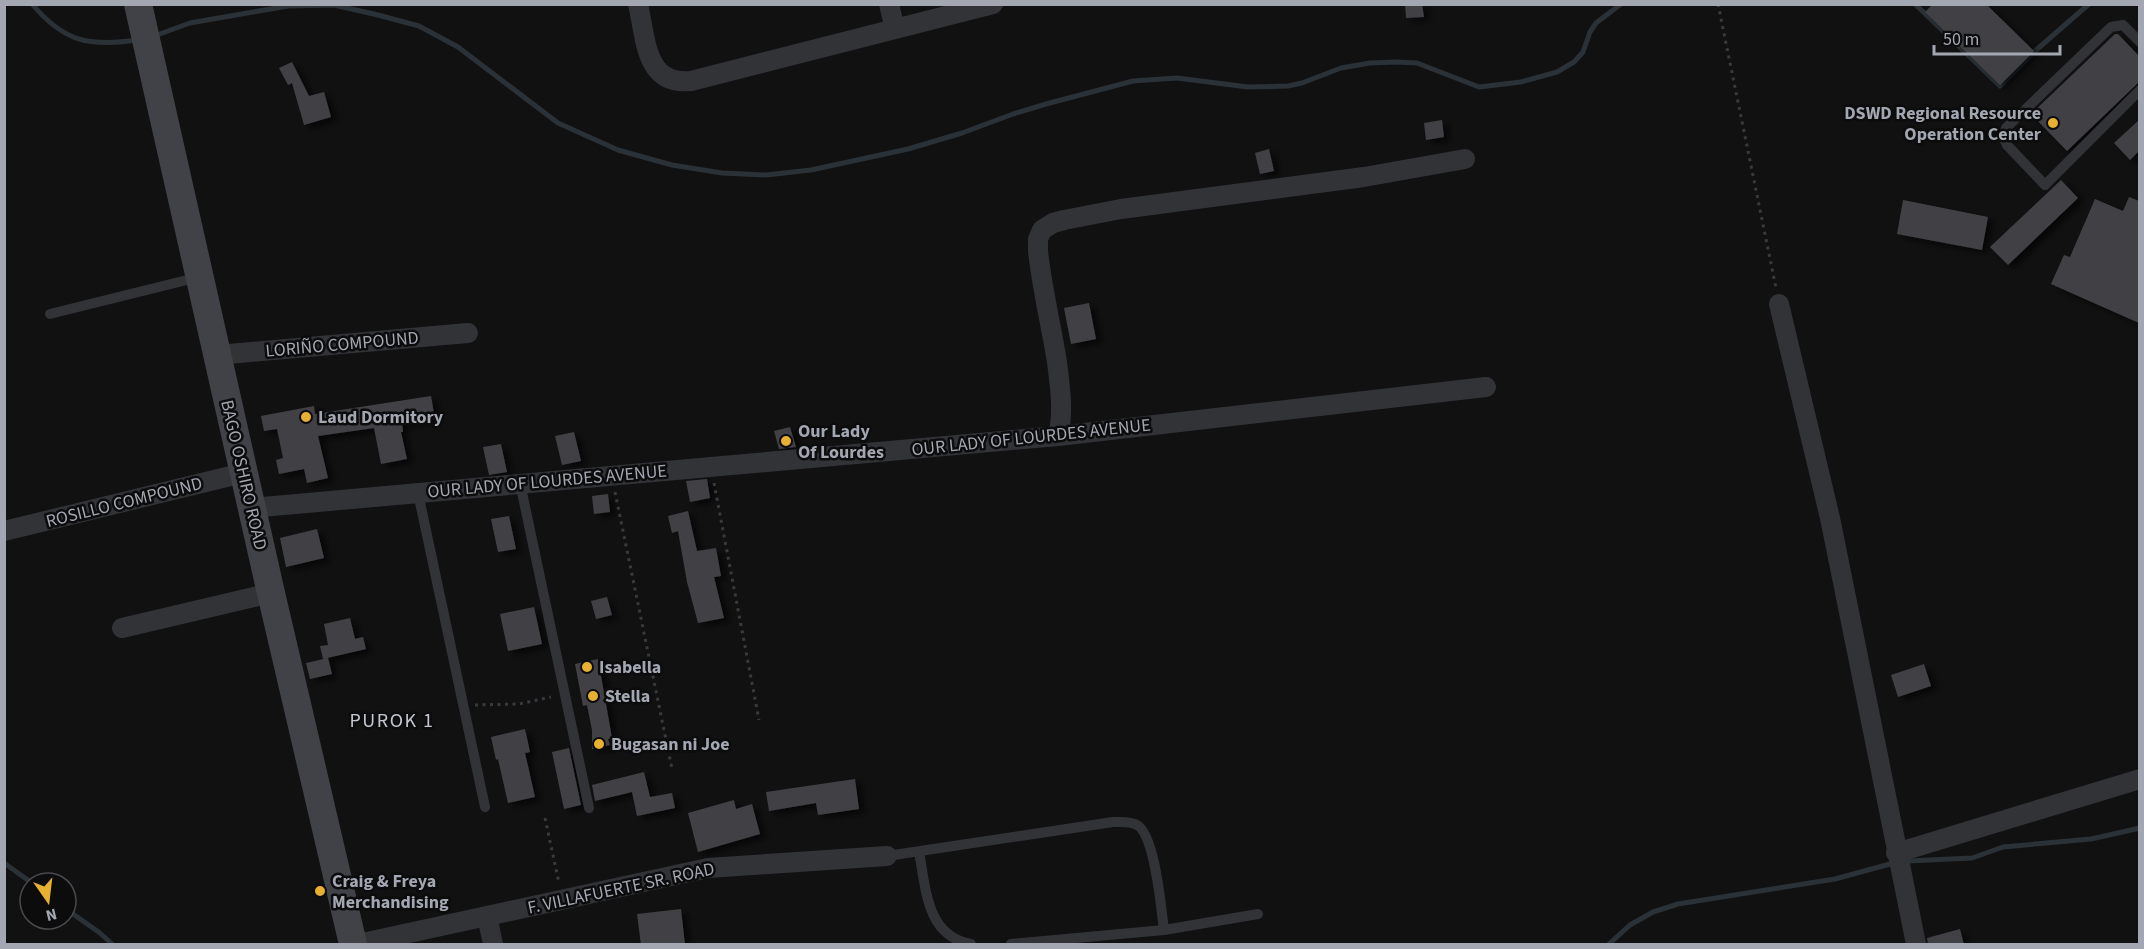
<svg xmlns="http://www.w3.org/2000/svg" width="2144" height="949" font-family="'Source Sans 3',sans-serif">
  <defs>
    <filter id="shadow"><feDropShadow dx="6" dy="4" stdDeviation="3" flood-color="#0009"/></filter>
  </defs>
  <rect width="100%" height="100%" fill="#111112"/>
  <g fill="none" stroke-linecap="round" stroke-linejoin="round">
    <!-- stream -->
    <path stroke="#2a3137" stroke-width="5" d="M32,4C64,42 89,47 137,40
      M1915,4L2000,86L2035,51L2089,4
      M157,35L190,23L288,6L334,5L378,15L419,26L458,47L558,123L618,150L672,165L722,173L766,175L811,170L908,149L962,133L1013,114L1046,104L1133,81L1177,78L1248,87L1288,86L1302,83L1341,68L1370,63L1396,62L1417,63L1479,87L1521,82L1557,72L1574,62L1583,52L1590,32L1596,23L1621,4
      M1908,861L1972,858L2003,847L2091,839L2140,828
      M4,863L32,883
      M66,909L100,933L112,944
      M1609,944L1630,925L1653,912L1678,904L1835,879L1890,864"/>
  </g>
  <!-- building -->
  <path fill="#404145" filter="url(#shadow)" d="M1405,4H1422L1424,17L1406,18Z
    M1933,4H1986L2034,51L2000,85L1925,12Z
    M2115,34H2118L2139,56V82L2067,151L2031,114Z
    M292,62L309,96L324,92L331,117L304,125L292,83L288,85L279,68Z
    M1442,120L1444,137L1426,140L1424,123Z
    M2139,120V151L2130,160L2114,143Z
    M1269,149L1274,171L1260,174L1255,153Z
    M2061,180L2078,198L2008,265L1990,247Z
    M2129,197L2139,201V323L2051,284L2064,255L2070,257L2095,199L2123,211Z
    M1903,200L1988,217L1982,250L1897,234Z
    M1089,303L1096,339L1071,344L1064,308Z
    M431,396L435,419L402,423L403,432H401L407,459L381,464L374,428L318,436L328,478L307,483L304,469L279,474L276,460L283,458L277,429L264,431L261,416L314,406L315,414Z
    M790,427L796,447L779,449L774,431Z
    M574,432L581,461L562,465L555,436Z
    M501,444L507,472L489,475L483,447Z
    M707,479L710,498L690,502L686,481Z
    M608,494L610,512L594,514L592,496Z
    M688,511L697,551L716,548L721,576L714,577L724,618L698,623L687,582L678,531L672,533L668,516Z
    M509,516L516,549L498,552L491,519Z
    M317,529L324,558L286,567L280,538Z
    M607,597L612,615L596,619L591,601Z
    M534,607L542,644L508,651L500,614Z
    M350,618L355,639L363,637L366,649L323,659L320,646L328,645L324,624Z
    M328,658L332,674L310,679L306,663Z
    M598,659L612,738L608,739L610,745L592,749V730L587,705L583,706L575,664Z
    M1924,664L1931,686L1898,697L1891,675Z
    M525,729L530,752L525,753L535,797L508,803L498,759L496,760L491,737Z
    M569,748L581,805L564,809L552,752Z
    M644,772L650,797L672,793L675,808L637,816L632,792L595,801L592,785Z
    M855,779L859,809L818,815L816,803L769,811L766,792Z
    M734,800L736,809L752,804L760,834L698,852L688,813Z
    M681,909L685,945H641L637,914Z
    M1960,929L1964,945H1928L1927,938Z"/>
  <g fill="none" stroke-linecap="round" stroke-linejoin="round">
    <!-- path -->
    <path stroke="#383a3e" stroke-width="3" stroke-dasharray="3 4.5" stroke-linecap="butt" d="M1718,4L1776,288
      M714,483L759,720
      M615,492L672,769
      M475,705L519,704L551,697
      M545,818L559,883"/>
    <!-- lane -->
    <path stroke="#323337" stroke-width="10" d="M2140,42L2123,25L2111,27L2006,128L2003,137L2007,145L2045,185L2140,90
      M50,314L199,277
      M520,483L589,808
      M418,493L485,807
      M919,852C926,888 926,936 971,944
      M887,856L1113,822C1121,822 1130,821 1137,825C1155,835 1161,908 1164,930
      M1011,944L1164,930L1258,914"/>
    <!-- street -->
    <path stroke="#323337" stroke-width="20" d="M638,4C646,39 645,86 691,81L993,4
      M889,4L895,29
      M1779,304L1830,518L1916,944
      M217,355L468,333
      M1058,436C1064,411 1060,387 1057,362C1051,325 1042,288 1038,251V239L1042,230L1053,223L1064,220L1121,209L1364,177L1465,159
      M251,508L1058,436L1486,387
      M4,531L243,473
      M122,628L271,593
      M1896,853L2140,779
      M487,916L493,944
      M358,944L708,868L887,856"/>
    <!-- secondary -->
    <path stroke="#404247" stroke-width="28" d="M138,4L271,593L353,944"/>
  </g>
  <!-- markers -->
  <g fill="#e8b033" stroke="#0c0c0d" stroke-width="2">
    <circle cx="2053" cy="123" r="6"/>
    <circle cx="306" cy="417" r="6"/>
    <circle cx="786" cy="441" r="6"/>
    <circle cx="587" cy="667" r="6"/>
    <circle cx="593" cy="696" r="6"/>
    <circle cx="599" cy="744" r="6"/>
    <circle cx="320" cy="891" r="6"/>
  </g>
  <g text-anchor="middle" stroke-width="5" stroke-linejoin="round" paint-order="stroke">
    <!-- poi labels -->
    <g font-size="18" font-weight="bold" fill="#a3a7b2" stroke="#0c0c0d" text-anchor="start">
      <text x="2041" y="119" text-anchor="end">DSWD Regional Resource<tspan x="2041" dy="21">Operation Center</tspan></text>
      <text x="318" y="423">Laud Dormitory</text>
      <text x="798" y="437">Our Lady<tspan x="798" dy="21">Of Lourdes</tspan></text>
      <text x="599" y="673">Isabella</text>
      <text x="605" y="702">Stella</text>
      <text x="611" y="750">Bugasan ni Joe</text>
      <text x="332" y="887">Craig &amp; Freya<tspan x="332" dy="21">Merchandising</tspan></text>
    </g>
    <!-- street labels -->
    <g font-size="18" fill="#a3a7b2" stroke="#0c0c0d">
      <text transform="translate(342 344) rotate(-5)" y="6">LORIÑO COMPOUND</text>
      <text transform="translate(1031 437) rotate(-6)" y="6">OUR LADY OF LOURDES AVENUE</text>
      <text transform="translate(244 475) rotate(77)" y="6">BAGO OSHIRO ROAD</text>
      <text transform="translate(547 481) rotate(-5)" y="6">OUR LADY OF LOURDES AVENUE</text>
      <text transform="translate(124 502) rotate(-14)" y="6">ROSILLO COMPOUND</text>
      <text transform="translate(621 888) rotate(-12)" y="6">F. VILLAFUERTE SR. ROAD</text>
    </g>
    <!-- neighbourhood labels -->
    <g font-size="20" letter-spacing="1.5" fill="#c3c6ce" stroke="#0c0c0d">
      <text x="392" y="727">PUROK 1</text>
    </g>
  </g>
  <!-- border -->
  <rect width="2144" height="949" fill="none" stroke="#a3a7b2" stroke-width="12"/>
  <!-- north arrow -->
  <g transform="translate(48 901) rotate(166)"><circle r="28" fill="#0c0c0d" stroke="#484a4f" stroke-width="1.5"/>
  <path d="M0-4.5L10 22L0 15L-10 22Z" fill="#e8b033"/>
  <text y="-9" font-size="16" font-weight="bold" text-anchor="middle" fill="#a3a7b2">N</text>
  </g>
  <!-- scale -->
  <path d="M1934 45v9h126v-9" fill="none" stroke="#a3a7b2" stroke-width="3"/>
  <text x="1943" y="45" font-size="18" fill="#a3a7b2" stroke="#0c0c0d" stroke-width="4.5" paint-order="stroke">50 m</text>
</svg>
